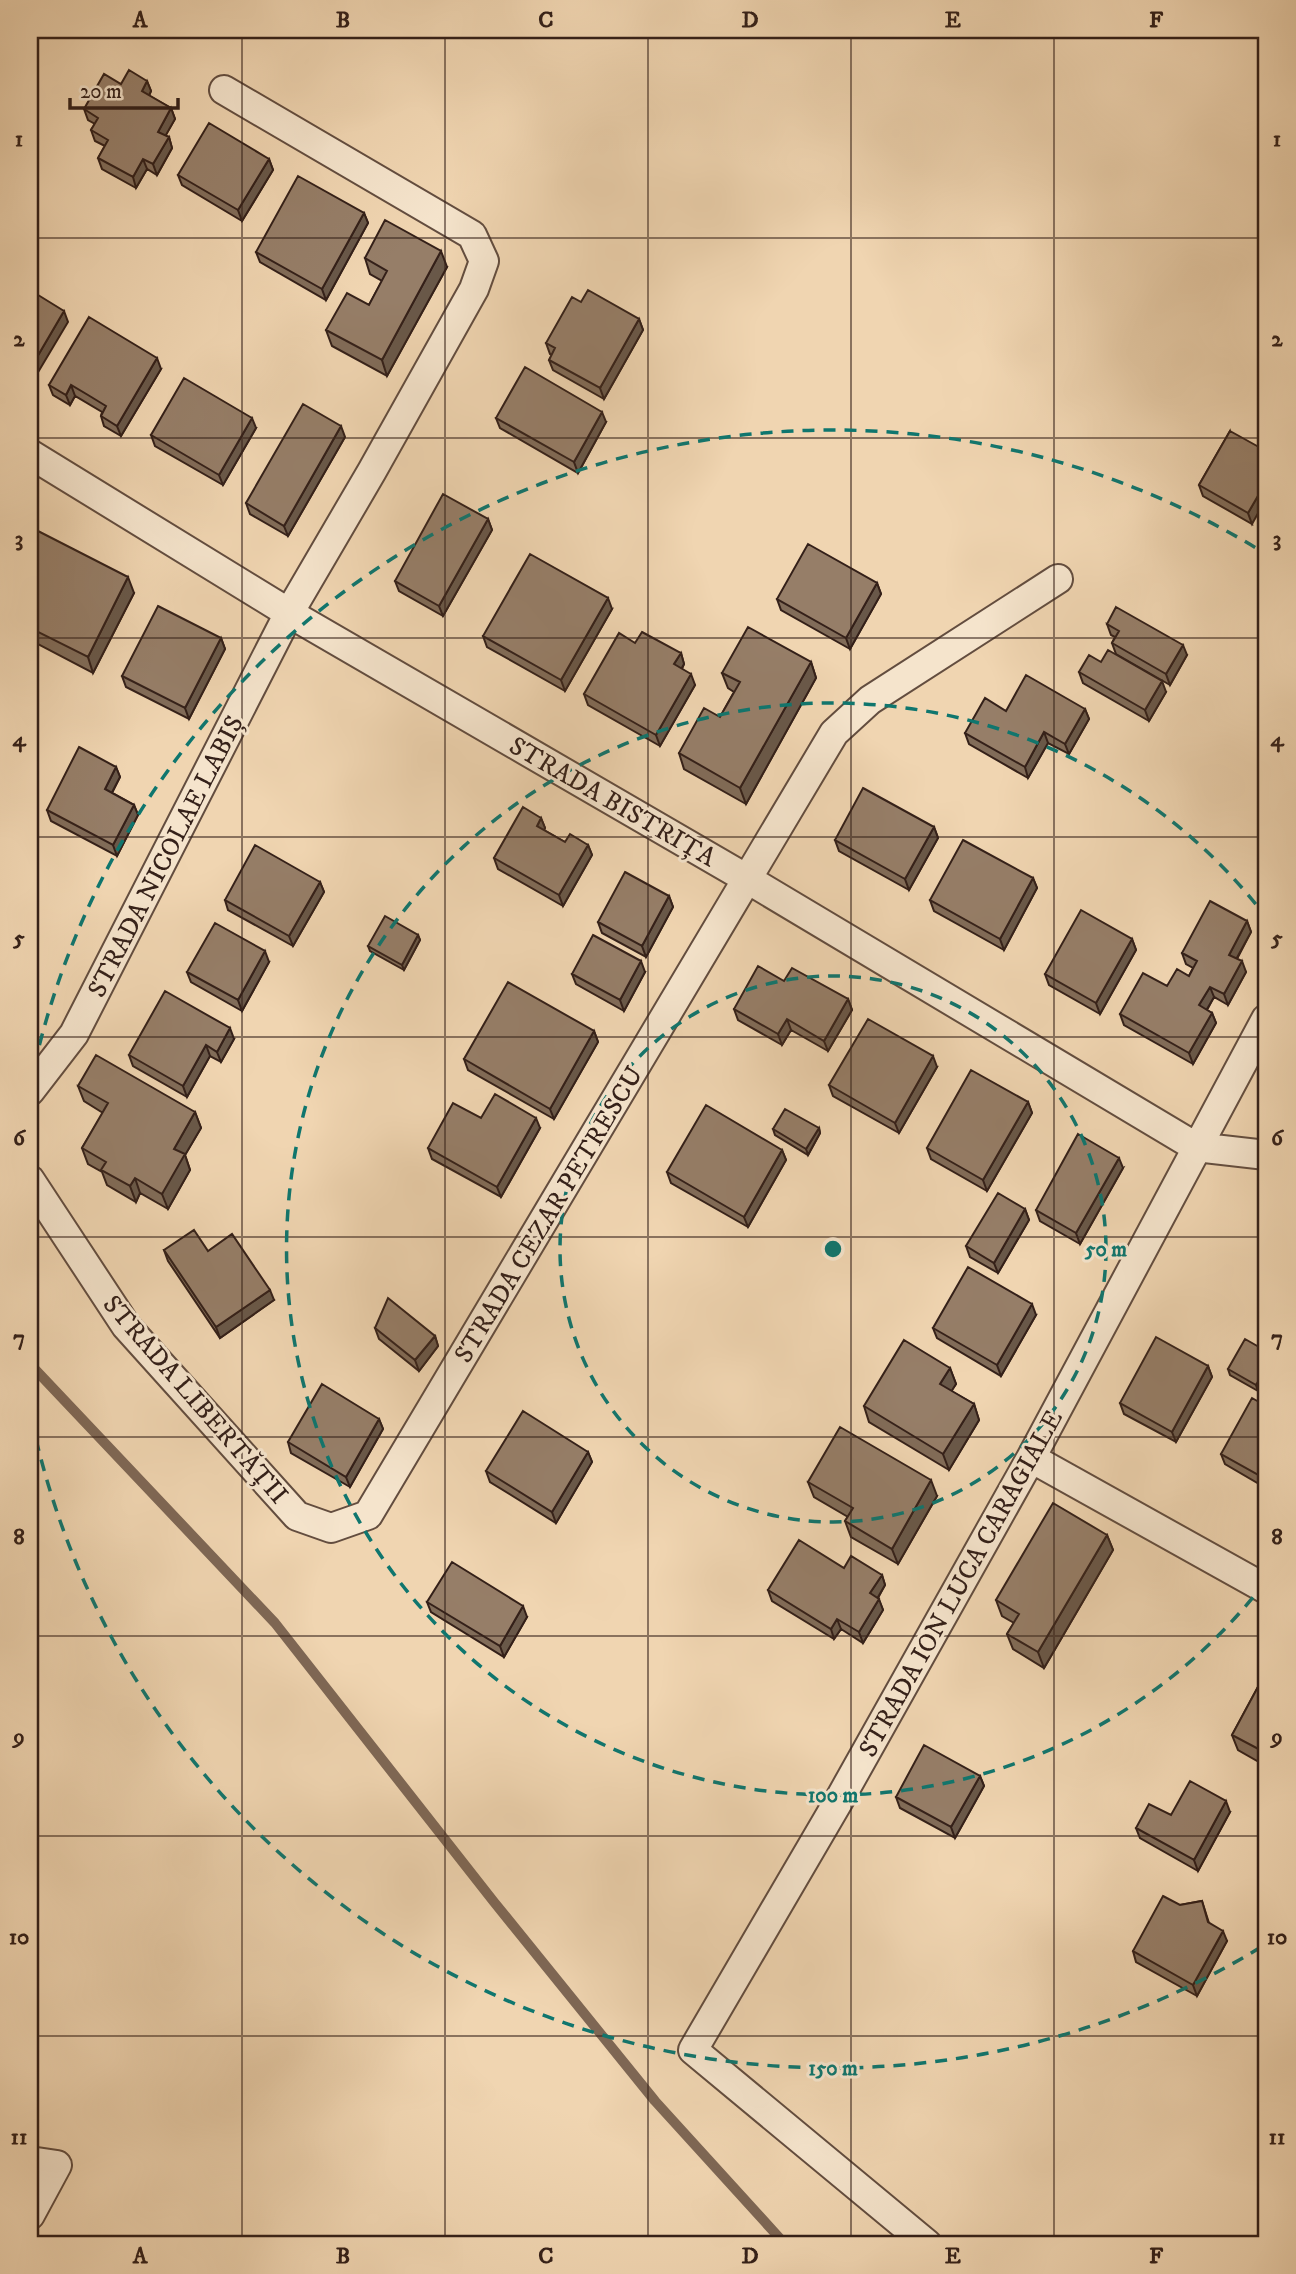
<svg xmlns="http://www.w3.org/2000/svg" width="1296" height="2274" font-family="'IM FELL DW Pica',serif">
  <rect width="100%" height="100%" fill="#f0d5b1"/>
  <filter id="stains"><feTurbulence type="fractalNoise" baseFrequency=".00286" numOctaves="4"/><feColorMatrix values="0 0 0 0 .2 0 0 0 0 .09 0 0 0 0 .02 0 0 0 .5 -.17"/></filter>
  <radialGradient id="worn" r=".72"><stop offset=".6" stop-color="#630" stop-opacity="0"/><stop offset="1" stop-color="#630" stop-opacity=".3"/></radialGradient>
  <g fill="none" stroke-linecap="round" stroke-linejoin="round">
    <!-- stream -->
    <path stroke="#7e6755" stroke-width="10" d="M30,1364L275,1623L494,1902L655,2101L785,2244"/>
    <!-- street casing -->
    <g stroke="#634d3f" stroke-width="32">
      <path id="street" d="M30,454L289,613L749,880L1196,1147L1266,1155
        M30,1091L74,1034L289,613L372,471L474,289L484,261L472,235L224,90
        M30,1180L126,1326L297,1516L331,1528L368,1515L834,733L870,700L1058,579
        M1031,1458L1266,1589
        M30,2161L57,2165L30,2215
        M927,2244L693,2050L838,1802L1031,1458L1266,1019"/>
    </g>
    <!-- street -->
    <use href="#street" stroke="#f5e4cc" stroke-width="28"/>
  </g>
  <!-- wall -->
  <path fill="#816c59" stroke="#342019" stroke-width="2" d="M147,81L151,91L149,96L171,108L175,119L165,136L169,137L172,148L157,175L147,169L136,188L102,169L98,158L105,146L95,141L91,130L95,124L88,120L84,109L121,84Z
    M269,159L273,170L242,221L182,185L178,175Z
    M364,213L368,223L326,300L260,262L256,252Z
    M365,258L447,267L387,376L332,346L326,330L369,305L382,281L370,274Z
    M639,319L643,330L604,399L553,370L549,360L552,355L550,354L546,343Z
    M161,369L121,436L104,426L101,416L102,412L75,396L70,405L53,395L49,385Z
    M496,418L606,422L578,473L500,428Z
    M256,428L223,485L155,446L151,435Z
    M1230,431L1252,524L1203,496L1199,485Z
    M345,437L288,536L250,514L246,503Z
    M488,519L492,530L443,616L399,591L395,581Z
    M30,548L134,593L93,673L30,640Z
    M877,583L881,594L850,649L781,610L777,599Z
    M612,609L565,691L487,647L483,636Z
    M1107,624L1187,655L1170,685L1116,654L1112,643L1115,637L1111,635Z
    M221,638L225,649L189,719L126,687L122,676Z
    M635,643L681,653L684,664L682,669L695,685L660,746L588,705L584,694Z
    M811,662L816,678L746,804L684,769L679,753L720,717L734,692L728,688L722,673Z
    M1101,662L1166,692L1149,721L1083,683L1079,672Z
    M1085,709L1089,719L1069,754L1048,743L1028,778L969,744L965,733L1006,711Z
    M116,767L120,777L112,793L134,805L138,815L117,856L51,821L47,810Z
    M541,818L545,828L544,830L565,842L588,845L592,855L563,906L498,869L494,858Z
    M934,827L938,838L909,890L839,851L835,840Z
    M1033,878L1037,888L1004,950L934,911L930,900Z
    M320,882L324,892L293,946L228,910L225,900Z
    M669,896L673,907L646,957L602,933L598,922Z
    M1247,921L1251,932L1237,959L1246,972L1228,1005L1214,997L1207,1010L1212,1013L1216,1023L1193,1064L1124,1025L1120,1014L1167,986L1189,976L1193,968L1186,964L1182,953Z
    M418,935L420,940L404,970L370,951L368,946Z
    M1132,939L1136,950L1100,1014L1049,985L1045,974Z
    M269,962L242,1011L191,982L187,972Z
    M645,972L624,1011L576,984L572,974Z
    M784,981L848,999L852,1010L828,1051L791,1030L782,1045L738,1020L734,1009Z
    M594,1031L598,1042L554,1119L468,1070L464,1059Z
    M234,1039L221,1062L210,1056L187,1097L133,1066L129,1055Z
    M937,1067L899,1133L833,1096L829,1085Z
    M78,1086L195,1112L201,1128L185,1155L190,1170L168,1209L140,1193L136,1202L107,1185L102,1172L88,1164L82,1148L103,1113L84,1101Z
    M1028,1102L1032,1113L987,1191L931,1159L927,1148Z
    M481,1118L540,1128L501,1197L432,1159L428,1148Z
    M819,1128L820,1133L808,1155L775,1135L773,1129Z
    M782,1150L786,1160L748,1227L671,1183L667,1172Z
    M1123,1168L1080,1244L1040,1221L1036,1210Z
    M1025,1209L1029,1220L998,1273L970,1257L966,1246Z
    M164,1250L208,1251L274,1300L220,1338L168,1261Z
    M1036,1315L1001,1376L937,1338L933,1328Z
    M375,1328L435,1336L438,1346L419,1371L379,1339Z
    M1266,1351V1377L1258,1391L1230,1375L1228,1369Z
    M1208,1366L1212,1377L1176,1442L1124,1414L1120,1403Z
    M950,1368L956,1384L951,1391L974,1404L979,1420L949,1470L869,1422L864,1406Z
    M1266,1406V1488L1225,1464L1221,1454Z
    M379,1419L383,1429L350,1487L291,1453L288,1442Z
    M588,1452L592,1462L556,1523L490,1482L486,1471Z
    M808,1482L937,1496L898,1564L851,1537L845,1521L848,1517L814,1497Z
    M1107,1535L1113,1550L1044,1668L1013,1649L1007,1634L1014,1623L1002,1616L996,1600Z
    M844,1568L882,1575L885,1585L878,1598L883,1610L863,1643L841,1629L834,1639L772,1601L768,1590Z
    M427,1602L527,1617L504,1657L431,1612Z
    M1266,1672V1766L1238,1750L1232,1735Z
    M980,1776L984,1786L955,1838L900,1808L896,1797Z
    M1230,1812L1198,1871L1140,1838L1136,1828L1171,1815Z
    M1202,1901L1209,1923L1227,1941L1197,1996L1136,1962L1133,1951L1180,1905Z"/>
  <!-- shaded-wall -->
  <path fill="#695849" stroke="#342019" stroke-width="2" d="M147,81L151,91L146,102L142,91Z
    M171,108L175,119L162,142L158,132Z
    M169,137L172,148L157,175L153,164Z
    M143,159L147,169L136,188L133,177Z
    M269,159L273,170L242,221L238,210Z
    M364,213L368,223L326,300L322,289Z
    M441,251L447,267L387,376L382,360Z
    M64,311L68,322L31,384L30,379V369Z
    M639,319L643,330L604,399L600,388Z
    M157,358L161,369L121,436L117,426Z
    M71,385L75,396L70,405L66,395Z
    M602,412L606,422L578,473L574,462Z
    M252,418L256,428L223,485L219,475Z
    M341,426L345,437L288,536L284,526Z
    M1266,482V499L1252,524L1248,513Z
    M488,519L492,530L443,616L439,606Z
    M128,577L134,593L93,673L88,657Z
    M877,583L881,594L850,649L846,638Z
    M608,598L612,609L565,691L561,680Z
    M221,638L225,649L189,719L185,708Z
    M1183,645L1187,655L1170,685L1166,674Z
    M681,653L684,664L678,675L674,664Z
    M811,662L816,678L746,804L740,788Z
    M691,674L695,685L660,746L656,735Z
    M1162,681L1166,692L1149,721L1145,710Z
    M1085,709L1089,719L1069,754L1065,744Z
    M1044,732L1048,743L1028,778L1025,767Z
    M116,767L120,777L108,800L105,789Z
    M134,805L138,815L117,856L113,845Z
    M541,818L545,828L541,837L537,826Z
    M934,827L938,838L909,890L905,879Z
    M588,845L592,855L563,906L559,895Z
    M1033,878L1037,888L1004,950L1000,939Z
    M320,882L324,892L293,946L289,936Z
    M669,896L673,907L646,957L642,946Z
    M1247,921L1251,932L1233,965L1229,955Z
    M418,935L420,940L404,970L402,965Z
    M1132,939L1136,950L1100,1014L1096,1003Z
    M265,951L269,962L242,1011L238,1000Z
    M641,961L645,972L624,1011L620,1000Z
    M1242,961L1246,972L1228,1005L1224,994Z
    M1210,987L1214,997L1203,1016L1199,1005Z
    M848,999L852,1010L828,1051L824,1041Z
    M1212,1013L1216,1023L1193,1064L1189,1053Z
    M787,1019L791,1030L782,1045L778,1034Z
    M230,1028L234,1039L221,1062L217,1052Z
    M594,1031L598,1042L554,1119L550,1109Z
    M206,1045L210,1056L187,1097L183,1086Z
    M933,1056L937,1067L899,1133L895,1123Z
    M1028,1102L1032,1113L987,1191L983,1180Z
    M195,1112L201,1128L185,1155L190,1170L168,1209L162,1194L174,1149Z
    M536,1118L540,1128L501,1197L497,1187Z
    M819,1128L820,1133L808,1155L806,1149Z
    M782,1150L786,1160L748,1227L744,1217Z
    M1119,1158L1123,1168L1080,1244L1076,1233Z
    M135,1178L140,1193L136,1202L130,1186Z
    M1025,1209L1029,1220L998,1273L994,1263Z
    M270,1290L274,1300L220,1338L216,1327Z
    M1032,1304L1036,1315L1001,1376L997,1365Z
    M435,1336L438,1346L419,1371L415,1360Z
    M1208,1366L1212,1377L1176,1442L1172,1432Z
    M950,1368L956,1384L946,1400L940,1384Z
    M1266,1368V1377L1258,1391L1256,1385Z
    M974,1404L979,1420L949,1470L943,1454Z
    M379,1419L383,1429L350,1487L346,1477Z
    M588,1452L592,1462L556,1523L552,1512Z
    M931,1480L937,1496L898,1564L892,1549Z
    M1107,1535L1113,1550L1044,1668L1038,1652Z
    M882,1575L885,1585L874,1604L870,1593Z
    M879,1599L883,1610L863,1643L859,1632Z
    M523,1606L527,1617L504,1657L500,1646Z
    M837,1619L841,1629L834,1639L831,1629Z
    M980,1776L984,1786L955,1838L951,1827Z
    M1226,1801L1230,1812L1198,1871L1194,1860Z
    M1223,1931L1227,1941L1197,1996L1193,1985Z"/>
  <!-- building -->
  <path fill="#967e68" stroke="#342019" stroke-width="2" d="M129,70L147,81L142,91L171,108L158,132L169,137L153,164L143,159L133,177L98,158L108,140L91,130L98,118L84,109L104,74L121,84Z
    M209,123L269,159L238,210L178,175Z
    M298,176L364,213L322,289L256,252Z
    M385,220L441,251L382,360L326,330L347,293L369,305L387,271L365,258Z
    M30,290L64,311L30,369Z
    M588,290L639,319L600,388L549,360L555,348L546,343L572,297L581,302Z
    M89,317L157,358L117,426L101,416L106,406L88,395L71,385L66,395L49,385Z
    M525,367L602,412L574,462L496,418Z
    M184,378L252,418L219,475L151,435Z
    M303,404L341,426L284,526L246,503Z
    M1230,431L1266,451V482L1248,513L1199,485Z
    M443,494L488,519L439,606L395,581Z
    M38,531L128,577L88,657L30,628V548Z
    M808,544L877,583L846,638L777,599Z
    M530,554L608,598L561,680L483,636Z
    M158,606L221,638L185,708L122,676Z
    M1116,607L1183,645L1166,674L1112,643L1119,631L1107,624Z
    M748,627L811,662L740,788L679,753L704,708L720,717L740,682L722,673Z
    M642,632L681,653L674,664L691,674L656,735L584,694L619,633L635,643Z
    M1108,650L1162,681L1145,710L1079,672L1089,655L1101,662Z
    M1026,675L1085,709L1065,744L1044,732L1025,767L965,733L985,698L1006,711Z
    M79,747L116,767L105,789L134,805L113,845L47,810Z
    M863,788L934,827L905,879L835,840Z
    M523,807L541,818L537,826L565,842L570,834L588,845L559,895L494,858Z
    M963,840L1033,878L1000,939L930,900Z
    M255,845L320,882L289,936L225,900Z
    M625,872L669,896L642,946L598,922Z
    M1210,901L1247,921L1229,955L1242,961L1224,994L1210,987L1199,1005L1212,1013L1189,1053L1120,1014L1143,973L1167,986L1177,969L1189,976L1197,961L1182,953Z
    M1081,910L1132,939L1096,1003L1045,974Z
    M385,916L418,935L402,965L368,946Z
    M215,923L265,951L238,1000L187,972Z
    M593,935L641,961L620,1000L572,974Z
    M758,966L784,981L792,968L848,999L824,1041L787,1019L778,1034L734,1009Z
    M508,982L594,1031L550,1109L464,1059Z
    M165,991L230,1028L217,1052L206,1045L183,1086L129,1055Z
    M868,1019L933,1056L895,1123L829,1085Z
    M96,1055L195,1112L174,1149L185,1154L162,1194L135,1178L130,1186L101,1170L106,1162L82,1148L108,1103L78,1086Z
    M971,1070L1028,1102L983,1180L927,1148Z
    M495,1094L536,1118L497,1187L428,1148L453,1103L481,1118Z
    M706,1105L782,1150L744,1217L667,1172Z
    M785,1109L819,1128L806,1149L773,1129Z
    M1078,1134L1119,1158L1076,1233L1036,1210Z
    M998,1193L1025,1209L994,1263L966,1246Z
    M194,1230L208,1251L232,1234L270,1290L216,1327L164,1250Z
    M968,1267L1032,1304L997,1365L933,1328Z
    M388,1298L435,1336L415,1360L375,1328Z
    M1156,1337L1208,1366L1172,1432L1120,1403Z
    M1245,1339L1266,1351V1368L1256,1385L1228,1369Z
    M904,1340L950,1368L940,1384L974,1404L943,1454L864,1406Z
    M322,1384L379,1419L346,1477L288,1442Z
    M1252,1398L1266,1406V1474L1264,1478L1221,1454Z
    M523,1411L588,1452L552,1512L486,1471Z
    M840,1427L931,1480L892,1549L845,1521L853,1508L808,1482Z
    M1053,1503L1107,1535L1038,1652L1007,1634L1019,1614L996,1600Z
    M799,1540L844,1568L851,1556L882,1575L870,1593L879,1599L859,1632L837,1619L831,1629L768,1590Z
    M452,1562L523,1606L500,1646L427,1602Z
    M1266,1672V1753L1232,1735Z
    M924,1745L980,1776L951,1827L896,1797Z
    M1190,1781L1226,1801L1194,1860L1136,1828L1149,1804L1171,1815Z
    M1163,1896L1180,1905L1202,1901L1208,1922L1223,1931L1193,1985L1133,1951Z"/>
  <!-- grid -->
  <path fill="none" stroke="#342019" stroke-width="2" stroke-opacity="0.55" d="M242,30V2244M445,30V2244M648,30V2244M851,30V2244M1054,30V2244M30,238H1266M30,438H1266M30,638H1266M30,837H1266M30,1037H1266M30,1237H1266M30,1437H1266M30,1636H1266M30,1836H1266M30,2036H1266"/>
  <!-- distance rings -->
  <g fill="none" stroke="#0f766e" stroke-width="3.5" stroke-dasharray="12 9">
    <circle cx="833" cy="1249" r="273"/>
    <path d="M1266 1581A546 546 0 1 1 1266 917"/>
    <path d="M1261 1947A819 819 0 0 1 30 1412M30 1086A819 819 0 0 1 1261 551"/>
  </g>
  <g text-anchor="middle" stroke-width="6" stroke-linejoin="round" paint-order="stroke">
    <!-- street labels -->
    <g font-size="26" fill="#342019" stroke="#f5e4cc">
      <text transform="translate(613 801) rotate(30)" y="9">STRADA BISTRIȚA</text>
      <text transform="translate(165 856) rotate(-63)" y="9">STRADA NICOLAE LABIȘ</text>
      <text transform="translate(548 1214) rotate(-59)" y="9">STRADA CEZAR PETRESCU</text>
      <text transform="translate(196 1399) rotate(49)" y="9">STRADA LIBERTĂȚII</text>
      <text transform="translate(960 1583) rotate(-61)" y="9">STRADA ION LUCA CARAGIALE</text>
    </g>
  </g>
  <circle cx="833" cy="1249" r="10" fill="#0f766e" stroke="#f5e4cc" stroke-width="3.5"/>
  <g font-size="21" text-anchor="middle" font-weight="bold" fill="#0f766e" stroke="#f5e4cc" stroke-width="6" stroke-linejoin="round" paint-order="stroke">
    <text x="1106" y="1256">50 m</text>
    <text x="833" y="1802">100 m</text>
    <text x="833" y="2075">150 m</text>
  </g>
  <!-- margin -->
  <rect width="1296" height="2274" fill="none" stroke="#f0d5b1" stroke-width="77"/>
  <!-- scale -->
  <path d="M70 98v10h108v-10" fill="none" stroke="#342019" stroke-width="3.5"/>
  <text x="80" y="98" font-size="21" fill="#342019" stroke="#f5e4cc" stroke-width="5" paint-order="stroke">20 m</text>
  <rect x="38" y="38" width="1220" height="2198" fill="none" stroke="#342019" stroke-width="2.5"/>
  <g font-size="23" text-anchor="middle" font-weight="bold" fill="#342019">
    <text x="140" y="27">A</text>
    <text x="343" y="27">B</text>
    <text x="546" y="27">C</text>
    <text x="750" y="27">D</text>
    <text x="953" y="27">E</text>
    <text x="1156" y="27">F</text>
    <text x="19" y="146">1</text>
    <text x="1277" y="146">1</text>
    <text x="19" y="346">2</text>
    <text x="1277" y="346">2</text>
    <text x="19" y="546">3</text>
    <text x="1277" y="546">3</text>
    <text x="19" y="746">4</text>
    <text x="1277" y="746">4</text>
    <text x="19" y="945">5</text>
    <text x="1277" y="945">5</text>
    <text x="19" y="1145">6</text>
    <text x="1277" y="1145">6</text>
    <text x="19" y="1345">7</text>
    <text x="1277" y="1345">7</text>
    <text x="19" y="1544">8</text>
    <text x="1277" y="1544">8</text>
    <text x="19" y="1744">9</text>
    <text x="1277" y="1744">9</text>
    <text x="19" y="1944">10</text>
    <text x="1277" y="1944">10</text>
    <text x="19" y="2144">11</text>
    <text x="1277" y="2144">11</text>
    <text x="140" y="2263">A</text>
    <text x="343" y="2263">B</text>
    <text x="546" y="2263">C</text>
    <text x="750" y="2263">D</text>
    <text x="953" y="2263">E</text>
    <text x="1156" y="2263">F</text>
  </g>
  <rect width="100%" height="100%" filter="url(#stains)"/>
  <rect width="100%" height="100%" fill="url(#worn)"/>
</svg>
